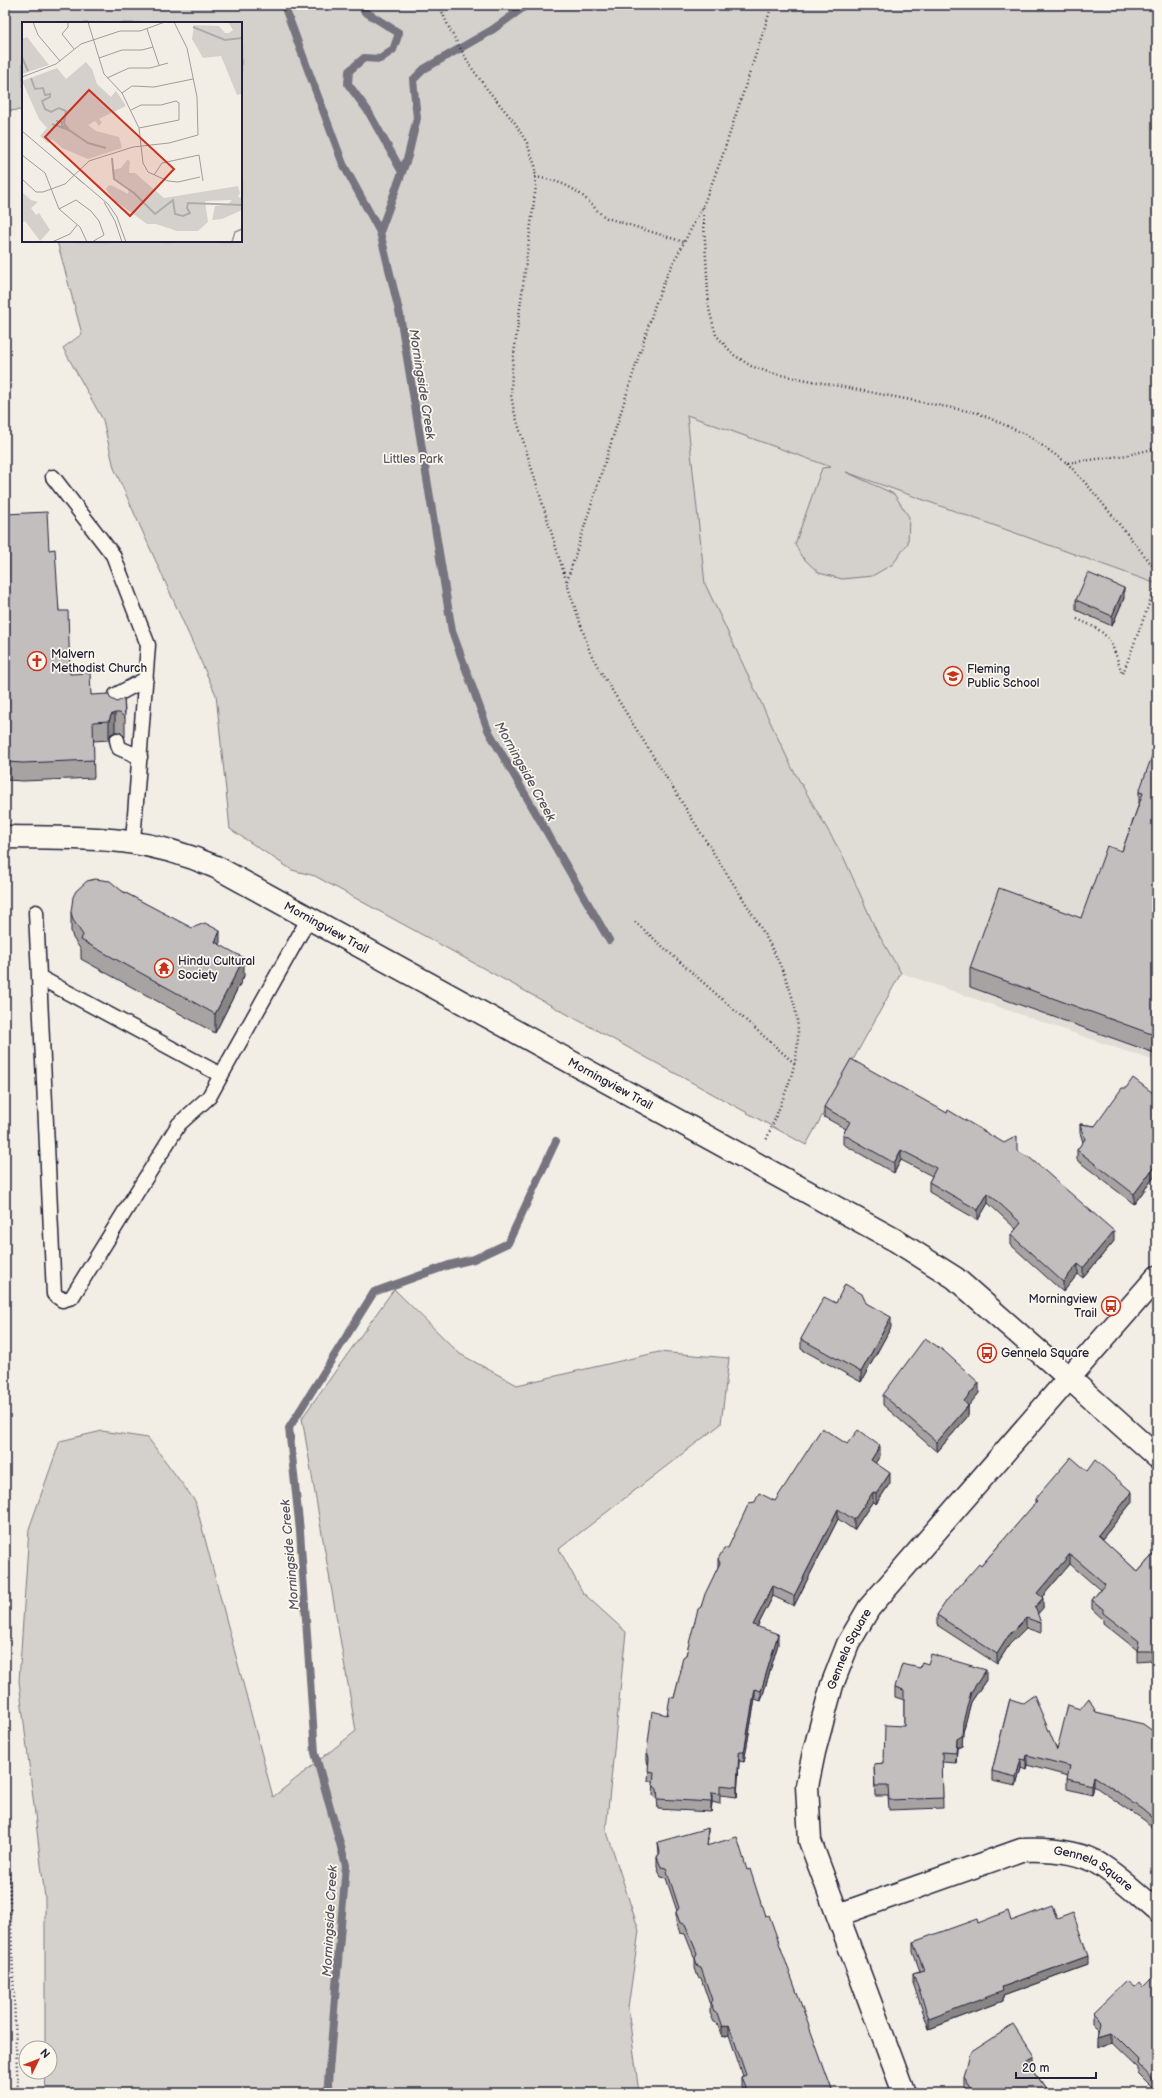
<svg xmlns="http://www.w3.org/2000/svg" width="1162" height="2098" font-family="'Balsamiq Sans',sans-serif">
  <rect width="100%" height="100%" fill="#f2eee5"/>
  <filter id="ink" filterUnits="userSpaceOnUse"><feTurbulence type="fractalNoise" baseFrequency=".025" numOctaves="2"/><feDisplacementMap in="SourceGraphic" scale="8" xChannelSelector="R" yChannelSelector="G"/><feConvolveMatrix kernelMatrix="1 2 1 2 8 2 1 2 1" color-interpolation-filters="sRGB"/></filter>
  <g filter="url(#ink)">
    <!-- built -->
    <path fill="#e0dcd6" d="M687,415L1157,584V1062L901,973L876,930L844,858L792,768L705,584Z"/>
    <!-- green -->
    <path fill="#d4d1cc" stroke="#7b7a84" d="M5,5H1157V584L846,472L894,494L909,517L908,543L893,564L872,576L842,579L819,573L801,556L795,544L822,468L831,467L687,415L705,584L792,768L844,858L876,930L901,973L806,1145L315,876L292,870L230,829L216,695L114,468L103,420L63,348L82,334L57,241H241V23H23V110L5,111Z
      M394,1289L460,1354L517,1385L659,1352L729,1358L721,1424L559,1549L583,1593L626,1632L606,1829L639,1931L628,2008L639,2093H46L45,2072H50V2048H45V1898L19,1681L29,1529L60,1441L102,1431L148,1438L195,1501L273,1797L356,1731L302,1418Z"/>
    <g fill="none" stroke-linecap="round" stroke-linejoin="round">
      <!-- stream -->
      <path stroke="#76747f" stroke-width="8" d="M284,5L343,164L380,232
        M362,5L364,11L399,33L393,50L380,59L364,58L349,71L348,84L368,111L402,172
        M527,5L492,30L424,69L413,80L417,118L408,156L380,232L400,315L452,631L488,730L609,940
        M329,2093L328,2083L346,1865L315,1753L300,1531L289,1428L374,1292L449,1265L474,1259L508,1243L556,1141"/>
      <!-- lane casing -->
      <g stroke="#22223b" stroke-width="17">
        <path id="lane" d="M53,477L113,555L148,645L133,841
          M117,712L116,695L146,679
          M117,740L119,748L140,757
          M36,912L54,1294L62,1300L72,1297L179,1124L209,1097L309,918
          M39,977L221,1075"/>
      </g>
      <!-- street casing -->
      <g stroke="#22223b" stroke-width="25">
        <g id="street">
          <path id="s1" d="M838,1915L1021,1850C1046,1849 1077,1850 1099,1864C1120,1877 1138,1895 1157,1911"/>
          <path id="s2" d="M904,2093L810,1841L807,1786L814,1752L832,1685L848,1644L869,1608L1069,1378L1157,1457"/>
        </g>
      </g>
      <!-- secondary casing -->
      <g stroke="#22223b" stroke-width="25">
        <g id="secondary">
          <path id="s3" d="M5,837C85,838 141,834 216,867L895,1240L955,1278L1069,1378L1157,1277"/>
        </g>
      </g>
      <!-- path -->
      <path stroke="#22223b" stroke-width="2.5" stroke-dasharray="1 3" stroke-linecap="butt" d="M439,5L450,30L471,67L487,89L515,123L527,143L535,166L536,186L512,369L511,395L514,411L570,593L590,652L599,669C634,726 670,783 706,841C737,892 797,970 798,1032C799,1070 779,1106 766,1141
        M535,177C555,180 571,185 586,199C594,206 598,213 607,218L684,242
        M703,207L709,309L716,335L734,355L751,366L771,373L978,413L1027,435L1067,463L1128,455L1157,448
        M1067,463L1090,488L1157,571
        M567,581L656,302L668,273L703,206L721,160L772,5
        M1077,619C1112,634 1110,639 1122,673
        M1123,673L1157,583
        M635,922L794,1063
        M5,1781L18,2093"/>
      <!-- lane -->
      <use href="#lane" stroke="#fbf7ec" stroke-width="14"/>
      <!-- street -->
      <use href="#street" stroke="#fbf7ec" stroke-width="22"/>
      <!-- secondary -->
      <use href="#secondary" stroke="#fbf7ec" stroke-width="22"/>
    </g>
    <!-- wall -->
    <path fill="#a7a3a3" stroke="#22223b" d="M5,514L49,550L59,611L70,674L91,695L110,698L125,718V737L120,732H115L111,734L109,740L93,741L94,778L23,781L7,780L5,746Z
      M1124,598L1112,626L1076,610V600Z
      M1157,758V1054L970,987V968L1081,918L1122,851L1139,804V792Z
      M122,891L220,945L244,976L215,1033L81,959V950L73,938L71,931V912Z
      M1157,1096V1173L1134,1204L1077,1160V1150L1083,1142L1080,1133V1124L1095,1126Z
      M824,1107L947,1113L1017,1151L1114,1241L1083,1278L1078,1274L1063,1292L1011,1245V1235L1016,1229L988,1203L978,1220L929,1192V1182L932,1176L901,1160L894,1173L843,1144V1134L846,1129L824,1117Z
      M836,1303H866L891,1327L861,1382L801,1349V1339Z
      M1157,1366V1382L1154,1379V1370Z
      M979,1393L968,1406V1416L937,1452L883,1405V1395Z
      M847,1444L880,1456L875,1463L890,1483L876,1504L873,1501L854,1530L838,1519L794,1606L773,1596L757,1627L778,1644L761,1701L755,1699L744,1762L739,1761L737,1797L720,1795V1804L712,1802L711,1812L658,1809L657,1798L653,1795L654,1781H648L649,1767L647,1761V1751L667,1715L674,1698L681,1673V1666L686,1655L701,1607L718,1567V1559L728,1548L775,1501Z
      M1087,1471L1132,1502L1102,1539L1138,1572L1157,1550V1667L1150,1660L1137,1661V1650L1103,1623V1619L1092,1609V1600L1100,1590L1070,1564L1042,1597L1043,1608L1037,1614L1041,1623V1633L1026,1628L1009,1645L997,1664L937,1625V1615L981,1566L1035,1504V1499Z
      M920,1668L986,1680L971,1702L963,1732L962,1746L957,1748L956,1763L942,1762L943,1808L889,1810L888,1796H875L874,1764L884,1763L904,1726V1700L895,1697V1687Z
      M1010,1699L1057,1750L1096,1713L1157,1734V1831L1144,1820L1094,1786L1092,1795L1067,1789V1779L1068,1776L1027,1765L1026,1770L1021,1768L1016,1786L992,1781V1771Z
      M708,1838L707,1846L747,1870L833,2093H744L741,2087V2077L743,2076L729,2035L722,2037L717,2023L714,2022L710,2013V2005L701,1978L698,1977L695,1968V1959L685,1934L680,1933L676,1922V1912L677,1911L666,1878L661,1877L657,1866V1857L659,1854L658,1842Z
      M1057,1919L1088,1965L1003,1996V2001L929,2029L913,1983V1973L920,1971L913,1952V1942L978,1923Z
      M1157,1978V2093L1138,2074V2068L1112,2043L1099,2047L1100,2030L1093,2023V2013L1135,1987L1144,1988Z
      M1033,2066L1031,2067L1049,2093H968L964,2087V2077Z"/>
    <!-- shaded-wall -->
    <path fill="#888585" stroke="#22223b" d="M1124,588V598L1112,626V616Z
      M115,713V732L111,734L109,740V721L111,715Z
      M220,931V950L215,942Z
      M244,958V976L215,1033V1014Z
      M901,1150V1160L894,1173V1163Z
      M1157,1163V1173L1134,1204V1194Z
      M988,1193V1203L978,1220V1210Z
      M1114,1231V1241L1083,1278V1268Z
      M1078,1264V1274L1063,1292V1282Z
      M891,1317V1327L861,1382V1372Z
      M979,1383V1393L964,1411V1401Z
      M968,1406V1416L937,1452V1442Z
      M880,1446V1456L871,1470V1460Z
      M890,1473V1483L876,1504V1494Z
      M873,1492V1501L854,1530V1520Z
      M1132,1492V1502L1098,1544V1535Z
      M838,1509V1519L794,1606V1596Z
      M1070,1554V1564L1037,1603V1593Z
      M773,1586V1596L753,1635V1625Z
      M1043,1598V1608L1035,1617V1607Z
      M1026,1618V1628L1009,1645L997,1664V1654L1009,1635Z
      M778,1634V1644L761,1701V1691Z
      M986,1670V1680L971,1702L963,1732L962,1746L957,1748L956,1763L957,1739L971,1692Z
      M755,1689V1699L744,1762V1752Z
      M739,1752V1761L737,1797V1787Z
      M1027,1755V1765L1026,1770V1760Z
      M1021,1759V1768L1016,1786V1777Z
      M1094,1776V1786L1092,1795V1785Z
      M712,1793V1802L711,1812V1802Z
      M708,1828V1838L706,1856V1846Z
      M1088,1956V1965L1003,1996V2001L929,2029V2019L1002,1987Z
      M729,2025V2035L722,2037V2027Z
      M1112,2033V2043L1099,2047V2037Z
      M1033,2056V2066L1026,2070V2060Z"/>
    <!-- building -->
    <path fill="#c2bebe" stroke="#22223b" d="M47,512L49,550L55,549L59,611H68L70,674L90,673L91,695L109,694L110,698L117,702L124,698L125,718L120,713H115L111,715L109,721L93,722L94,760L23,763L7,762L5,727V514Z
      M1088,573L1124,588L1112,616L1076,600Z
      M1152,756L1157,758V1036L970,968L999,888L1081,918L1107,846L1122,851L1143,793L1139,792Z
      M95,879L110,881L122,891L192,928L205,923L220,931L215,942L244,958L215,1014L81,940L83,935L73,920L71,912L73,897L76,891L87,881Z
      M851,1059L947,1113L948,1110L1004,1143L1017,1136V1151L1030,1158L1114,1231L1083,1268L1078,1264L1063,1282L1011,1235L1021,1223L988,1193L978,1210L929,1182L936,1168L901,1150L894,1163L843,1134L850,1122L824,1107Z
      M1133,1078L1157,1096V1163L1134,1194L1077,1150L1085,1139L1080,1124L1095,1126L1122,1088H1126Z
      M845,1284L862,1294L866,1303L891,1317L861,1372L801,1339L824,1297L836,1303Z
      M925,1338L944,1351L979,1383L964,1401L968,1406L937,1442L883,1395Z
      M1157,1366V1372L1154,1370Z
      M822,1428L847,1444L858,1430L880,1446L871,1460L890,1473L876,1494L873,1492L854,1520L838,1509L794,1596L773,1586L753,1625L778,1634L761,1691L755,1689L744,1752H739L737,1787L720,1785V1794L712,1793L711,1802L658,1799L657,1789L653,1785L654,1772L648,1771L649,1758L647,1751L652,1711L667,1715L670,1697L674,1698L681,1670V1666L683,1657L686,1655L698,1609L701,1607L705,1594L720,1563L718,1559L724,1548H728L749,1503L755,1502L759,1493L775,1501Z
      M1071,1457L1087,1471L1095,1460L1132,1492L1098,1535L1138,1572L1157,1550V1657L1150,1651H1137L1139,1641L1103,1613V1609L1092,1600L1105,1584L1070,1554L1037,1593L1043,1598L1035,1607L1041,1623L1026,1618L1009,1635L997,1654L937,1615L947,1600L979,1564L981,1566L1037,1501L1035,1499Z
      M931,1654L986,1670L971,1692L963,1722L962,1736L957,1739L956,1753L942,1752L943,1798L889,1800L888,1786H875L874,1764L884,1763L885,1725L904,1726V1690L895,1687L902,1664L920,1668L922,1662L928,1664Z
      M1034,1695L1057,1750L1068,1705L1080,1709L1089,1698L1096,1713L1143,1724L1157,1734V1821L1144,1810L1094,1776L1092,1785L1067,1779L1070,1766L1027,1755L1026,1760L1021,1759L1016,1777L992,1771L1010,1699L1023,1703Z
      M708,1828L706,1846L737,1837L747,1870L750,1869L765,1916L769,1915L833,2093H744L746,2089L741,2077L746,2075L729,2025L722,2027L717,2013L714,2012L710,2003L712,2000L701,1968L698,1967L695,1958L697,1953L685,1924L680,1923L676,1912L679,1908L666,1868L661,1867L657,1857L660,1853L658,1842Z
      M1052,1906L1057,1919L1073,1913L1088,1956L1002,1987L1003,1991L929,2019L913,1973L924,1970L913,1942L977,1919L978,1923L1008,1911L1011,1921Z
      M1156,1976L1157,1978V2084L1138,2064L1139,2060L1112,2033L1099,2037L1102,2022L1093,2013L1127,1980L1135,1987L1140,1983L1144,1988Z
      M1013,2025L1033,2056L1026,2060L1049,2093H1028L973,2091L964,2077L970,2053Z"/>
  </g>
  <!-- icons -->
  <defs>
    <g id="church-ring" transform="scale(1)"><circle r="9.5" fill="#fbf7ec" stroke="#c8321e" stroke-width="1.5"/><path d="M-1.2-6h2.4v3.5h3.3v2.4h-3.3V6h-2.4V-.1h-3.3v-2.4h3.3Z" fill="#c8321e"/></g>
    <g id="school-ring" transform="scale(1)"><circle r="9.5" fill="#fbf7ec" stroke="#c8321e" stroke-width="1.5"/><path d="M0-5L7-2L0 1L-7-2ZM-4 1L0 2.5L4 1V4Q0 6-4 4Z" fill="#c8321e"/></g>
    <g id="temple-ring" transform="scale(1)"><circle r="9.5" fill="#fbf7ec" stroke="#c8321e" stroke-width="1.5"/><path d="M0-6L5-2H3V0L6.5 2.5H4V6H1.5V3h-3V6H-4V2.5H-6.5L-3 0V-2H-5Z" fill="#c8321e"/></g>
    <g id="bus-ring" transform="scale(1)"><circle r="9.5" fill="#fbf7ec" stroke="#c8321e" stroke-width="1.5"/><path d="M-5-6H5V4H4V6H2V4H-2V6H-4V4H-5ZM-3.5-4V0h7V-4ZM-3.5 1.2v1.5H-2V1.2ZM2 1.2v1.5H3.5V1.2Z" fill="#c8321e"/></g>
  </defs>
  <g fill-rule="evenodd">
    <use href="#church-ring" x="37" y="661"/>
    <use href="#school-ring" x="953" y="676"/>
    <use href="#temple-ring" x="164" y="968"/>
    <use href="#bus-ring" x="1111" y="1306"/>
    <use href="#bus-ring" x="987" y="1353"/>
  </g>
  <g text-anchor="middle" stroke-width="3.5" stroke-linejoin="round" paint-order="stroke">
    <!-- park labels -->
    <g font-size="12" fill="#575766" stroke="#fbf7ec">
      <text x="413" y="463">Littles Park</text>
    </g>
    <!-- poi labels -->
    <g font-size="12" fill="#22223b" stroke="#fbf7ec" text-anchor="start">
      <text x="51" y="658">Malvern<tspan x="51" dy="14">Methodist Church</tspan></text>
      <text x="967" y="673">Fleming<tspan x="967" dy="14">Public School</tspan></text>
      <text x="178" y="965">Hindu Cultural<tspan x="178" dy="14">Society</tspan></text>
      <text x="1097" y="1303" text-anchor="end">Morningview<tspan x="1097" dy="14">Trail</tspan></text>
      <text x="1001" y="1357">Gennela Square</text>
    </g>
    <!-- street labels -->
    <g font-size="12" fill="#22223b" stroke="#fbf7ec">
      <text dy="4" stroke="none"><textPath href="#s3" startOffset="341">Morningview Trail</textPath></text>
      <text dy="4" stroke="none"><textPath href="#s3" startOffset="665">Morningview Trail</textPath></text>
      <text dy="4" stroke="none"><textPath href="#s2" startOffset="468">Gennela Square</textPath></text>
      <text dy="4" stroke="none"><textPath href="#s1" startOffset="271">Gennela Square</textPath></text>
    </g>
    <!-- water labels -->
    <g font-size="13" font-style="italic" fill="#535263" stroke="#fbf7ec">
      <text transform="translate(423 384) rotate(81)" y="5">Morningside Creek</text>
      <text transform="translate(526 771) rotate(61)" y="5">Morningside Creek</text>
      <text transform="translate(289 1555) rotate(-95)" y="5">Morningside Creek</text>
      <text transform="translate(329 1921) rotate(-87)" y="5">Morningside Creek</text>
    </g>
  </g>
  <!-- overview -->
  <g transform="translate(22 22)">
    <rect width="220" height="220" fill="#f2eee5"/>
    <path d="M206,0H220V72L215,73L199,34L181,36L170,17L172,3L197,4L203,11H207L211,8ZM5,15L27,43L0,52V17ZM64,40L70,47L75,62L89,75L94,69L104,84L77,97L80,100L77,104L73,99L66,103L74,109L97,115L100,126L66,137L40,126L30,117L26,121L18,114L25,106L17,97L0,59L35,46L44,57ZM106,137L108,140L107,151H113L142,176L216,164L218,171L216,175L220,176V188L200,197L190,198L193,184L205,183L210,178L183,179L186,200L176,209H155L134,202H125L92,178L84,167L87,163L91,164L106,172L107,166L92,156L90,148L99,146ZM0,170L9,178L16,180L9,186L14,193L17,191L28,208L18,219L3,199L0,201Z" fill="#d4d1cc"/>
    <path fill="none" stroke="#aeabad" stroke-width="2" d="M171,5L203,18L220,16M0,35L6,49M9,56L13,67L21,66L23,73L28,72V75L20,79L23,87L29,90L37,86L44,89L42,101L47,108L66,121L84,126M34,99L40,100V104L44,105M30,102L47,108M90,136L92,157L112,171L133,192L151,178L153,192L161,194L168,191L165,186L166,181L220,183M210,220L213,210L220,207"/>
    <path fill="none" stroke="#9f9ca1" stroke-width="1" d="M11,0L16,13L38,39M46,0V5L40,12L52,27M66,0L82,52L100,71L117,106L121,141L126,150L146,159L156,160L178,155M125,7L137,43M77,36L100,28H120L131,25M0,55L34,42L59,22L98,9H118L143,0M85,56L107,46H128L146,41M100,71L110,64L132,65L171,57M109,88L119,83H139L154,79L157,81V98L117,106M0,109L86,182L95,195L104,220M0,133L23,151L37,187L58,205L65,220M44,146L62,162M132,153L140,141L177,133L181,159M0,157L14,170H21L43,162L67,139L111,125L147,121L176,113L175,75L165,26L152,0M82,180L93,199L100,220M37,187L54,178L69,189L77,199L82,213L70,220M30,220L48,212L55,203"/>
    <path fill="#c8321e" fill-opacity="0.15" stroke="#c8321e" stroke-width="2" d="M67,68L152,147L108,194L23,115Z"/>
    <rect width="220" height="220" fill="none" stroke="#22223b" stroke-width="2"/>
  </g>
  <!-- margin -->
  <rect width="1162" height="2098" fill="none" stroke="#fbf7ec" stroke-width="20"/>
  <rect x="10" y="10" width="1142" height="2078" fill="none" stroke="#22223b" stroke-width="1.5" filter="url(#ink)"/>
  <!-- north arrow -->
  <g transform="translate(38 2060) rotate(47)"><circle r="19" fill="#fbf7ec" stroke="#a4a2a5"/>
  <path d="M0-3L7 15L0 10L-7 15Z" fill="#c8321e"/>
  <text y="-6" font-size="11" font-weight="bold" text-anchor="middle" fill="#22223b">N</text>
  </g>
  <!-- scale -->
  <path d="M1016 2072v6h80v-6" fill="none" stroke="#22223b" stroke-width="2"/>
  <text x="1022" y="2072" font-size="12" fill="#22223b" stroke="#fbf7ec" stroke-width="3" paint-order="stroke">20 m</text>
</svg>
